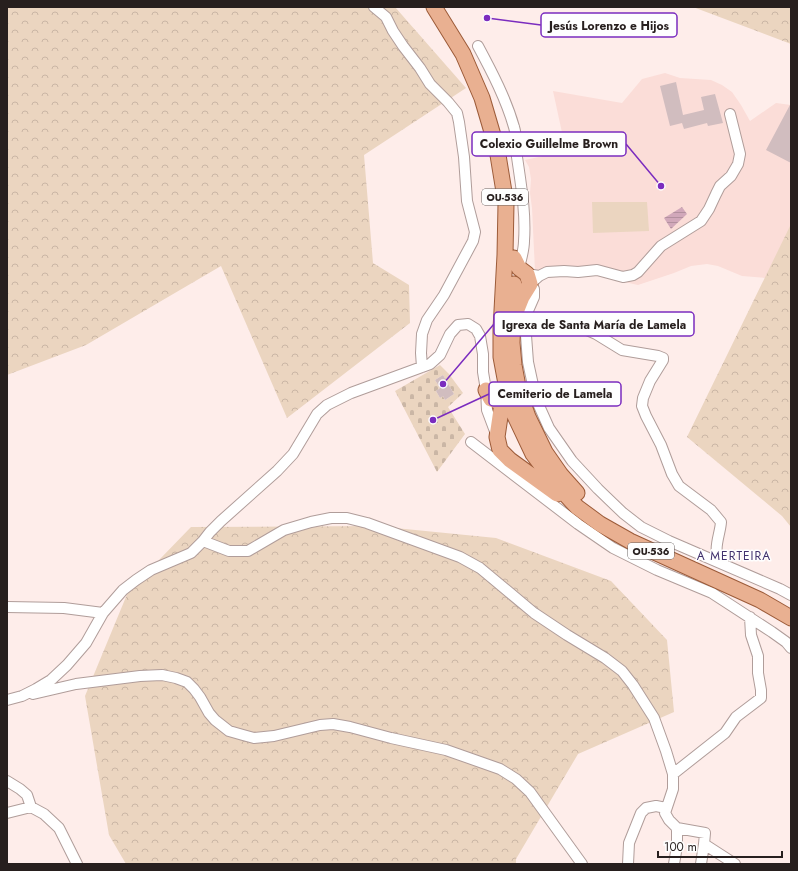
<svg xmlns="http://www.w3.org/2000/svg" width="798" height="871" font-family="Jost,sans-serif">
  <defs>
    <pattern id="forest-crowns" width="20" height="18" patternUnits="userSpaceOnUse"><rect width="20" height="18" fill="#ebd5c0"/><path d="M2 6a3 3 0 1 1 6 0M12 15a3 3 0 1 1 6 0" fill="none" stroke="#cab6a5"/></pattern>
    <pattern id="cemetery-stones" width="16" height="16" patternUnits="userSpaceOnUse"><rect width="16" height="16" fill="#ebd5c0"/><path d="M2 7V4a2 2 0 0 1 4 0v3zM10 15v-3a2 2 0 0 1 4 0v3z" fill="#cab6a5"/></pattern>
    <pattern id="water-rules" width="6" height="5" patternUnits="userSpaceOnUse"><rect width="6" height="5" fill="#d1a8ba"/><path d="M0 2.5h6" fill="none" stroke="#b3909f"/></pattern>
  </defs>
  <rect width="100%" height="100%" fill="#feedea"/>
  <!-- built -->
  <path fill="#fbddd8" d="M665,73L680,78L711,80L722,85L732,92L741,105L750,121L776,103L791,105V280L742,276L718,266L707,264L691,266L674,273L638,285L615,280L596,270L535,271L532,208L530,193L531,179L529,167L525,160L566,151L553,91L622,103L642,79Z"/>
  <!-- green -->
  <path fill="#ebd5c0" d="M592,202H647L649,231L593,233Z"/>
  <!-- forest -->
  <path fill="url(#forest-crowns)" d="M7,7H395L466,88L364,155L373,263L409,285L410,323L287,418L221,266L86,345L7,375Z
    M693,7H791V44Z
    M791,224V527L782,516L687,437Z
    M375,526L496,538L611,581L667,640L674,712L578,754L516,859V864H126L109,835L85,696L128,592L191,527Z"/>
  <!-- cemetery -->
  <path fill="url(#cemetery-stones)" fill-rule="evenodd" d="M440,365L449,374L463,393L448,407L465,434L437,472L395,391ZM443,375L454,394L445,400L443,396L440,398L436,391L440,388L435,380Z"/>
  <!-- water -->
  <path fill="url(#water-rules)" d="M682,207L687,214L671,229L664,218Z"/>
  <!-- building -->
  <path fill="#d1bdbf" d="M676,82L683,115L704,110L701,97L715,94L723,123L708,126L707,123L684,129L682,123L670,126L660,86Z
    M791,103V163L766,150Z
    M443,375L454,394L445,400L443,396L440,398L436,391L440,388L435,380Z"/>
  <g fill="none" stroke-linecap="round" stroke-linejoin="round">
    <!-- street casing -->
    <g stroke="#b09d9a" stroke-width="12">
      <path id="street" d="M374,7L386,17L393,31L403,46L420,68L430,84L448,102L457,113L459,122L464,157L467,201L475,232L473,241L444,295L427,320L422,334L421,353L422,367
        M478,46C492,72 506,99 514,127C517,136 516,147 517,157C521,185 526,213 524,241C524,250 521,259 519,268
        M527,274L539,276L530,284L534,289V297L527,313L525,322L528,362L536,399L549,428L572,461L598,489L623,513L641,527L669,541L780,589L791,595
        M539,276L547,272L564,271L578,272L597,270L623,277L633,275L638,272L661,246L701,221L709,209L716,194L720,186L731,176L738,164L740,154L730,114
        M525,322H554L578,326L596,334L622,350L658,356L663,358V360L650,381L643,398L642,406L646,416L661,445L672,474L679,486L711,510L721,522C720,537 710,553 724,564
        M471,442L578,524L613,548L657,570L712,593L772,632L786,642L791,648
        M203,541L229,551H248L284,530L311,522L331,518H347L367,523L460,557L480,568L534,613L567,635L605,658L622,671L633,685L654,718L666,751L673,774V789L665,813L669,820L677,828V846L674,864
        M7,607L64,608L103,613
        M33,694L76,684L140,676L162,675L176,678L187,682L194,689L200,697L209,713L215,720L229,731L243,735L254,738L274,736L320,725L333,724L350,727L391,738L446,750L500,769L516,779L530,792L582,864
        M7,700L22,696L36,689L51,680L67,665L86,643L103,613L123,590L136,580L151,570L191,553L203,541L210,532L221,521L277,471L293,454L317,414L327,405L351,393L430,364L440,355L450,334L458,325L468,324L476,329L480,336L483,354V372L486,390L487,410L496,434
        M673,774L725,733L736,717L761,698V690L758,673V656L751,635L750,617
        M7,781L20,789L27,795L31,807L44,814L59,828L77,864
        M7,813L31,807
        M677,828L705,833L704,844L701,864
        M704,844L735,864
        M628,864L629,843L641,813L646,808L656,806L666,808"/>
    </g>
    <!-- primary casing -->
    <g stroke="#9c5b39" stroke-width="17">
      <path id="primary" d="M434,7L463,54L482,98L497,149L506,204L505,255L501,329V357L509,400L515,416L533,454L554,482L577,507L600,524L630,541L760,600L791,618
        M514,258L519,268L527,274L530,284L522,297L516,312
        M514,284L512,343L514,365L519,392L528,417L545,452L561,475L577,493
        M486,390L491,399L502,403L512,399
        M502,403L497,437L500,450L510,460L557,494"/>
    </g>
    <!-- street -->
    <use href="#street" stroke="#fff" stroke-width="10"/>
    <!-- primary -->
    <use href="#primary" stroke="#e9b091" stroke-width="15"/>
  </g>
  <g text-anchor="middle" stroke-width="3" stroke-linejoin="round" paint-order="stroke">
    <!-- shield labels -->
    <g fill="#fefefe" stroke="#686261" stroke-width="1">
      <rect x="482" y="189" width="46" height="16" rx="3"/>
      <rect x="628" y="543" width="46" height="16" rx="3"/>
    </g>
    <g font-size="10" font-weight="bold" fill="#271f1e">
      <text x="505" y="201">OU-536</text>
      <text x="651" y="555">OU-536</text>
    </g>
    <!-- neighbourhood labels -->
    <g font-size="12" letter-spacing="1" fill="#41316d" stroke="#fefefe">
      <text x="734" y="560">A MERTEIRA</text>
    </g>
  </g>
  <!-- callouts -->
  <path fill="none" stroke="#7b2cbf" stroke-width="1.5" d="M487 18L541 25M661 186L626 144M443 384L494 324M433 420L489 394"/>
  <g fill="#7b2cbf" stroke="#fefefe" stroke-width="1.5">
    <circle cx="487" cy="18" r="4"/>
    <circle cx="661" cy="186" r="4"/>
    <circle cx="443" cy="384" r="4"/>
    <circle cx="433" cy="420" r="4"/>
  </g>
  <g fill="#fefefe" stroke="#7b2cbf" stroke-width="1.5">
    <rect x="541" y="13" width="136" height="24" rx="4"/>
    <rect x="472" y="132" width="154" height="24" rx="4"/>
    <rect x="494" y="312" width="200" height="24" rx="4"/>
    <rect x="489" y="382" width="132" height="24" rx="4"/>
  </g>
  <g font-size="12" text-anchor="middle" font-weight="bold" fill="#271f1e">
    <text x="609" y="30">Jesús Lorenzo e Hijos</text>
    <text x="549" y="148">Colexio Guillelme Brown</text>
    <text x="594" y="329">Igrexa de Santa María de Lamela</text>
    <text x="555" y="398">Cemiterio de Lamela</text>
  </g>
  <!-- border -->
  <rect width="798" height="871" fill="none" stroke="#271f1e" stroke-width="16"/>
  <!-- scale -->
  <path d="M658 851v6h124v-6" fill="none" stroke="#271f1e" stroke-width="2"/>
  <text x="664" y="851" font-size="12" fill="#271f1e" stroke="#fefefe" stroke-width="3" paint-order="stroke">100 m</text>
</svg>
